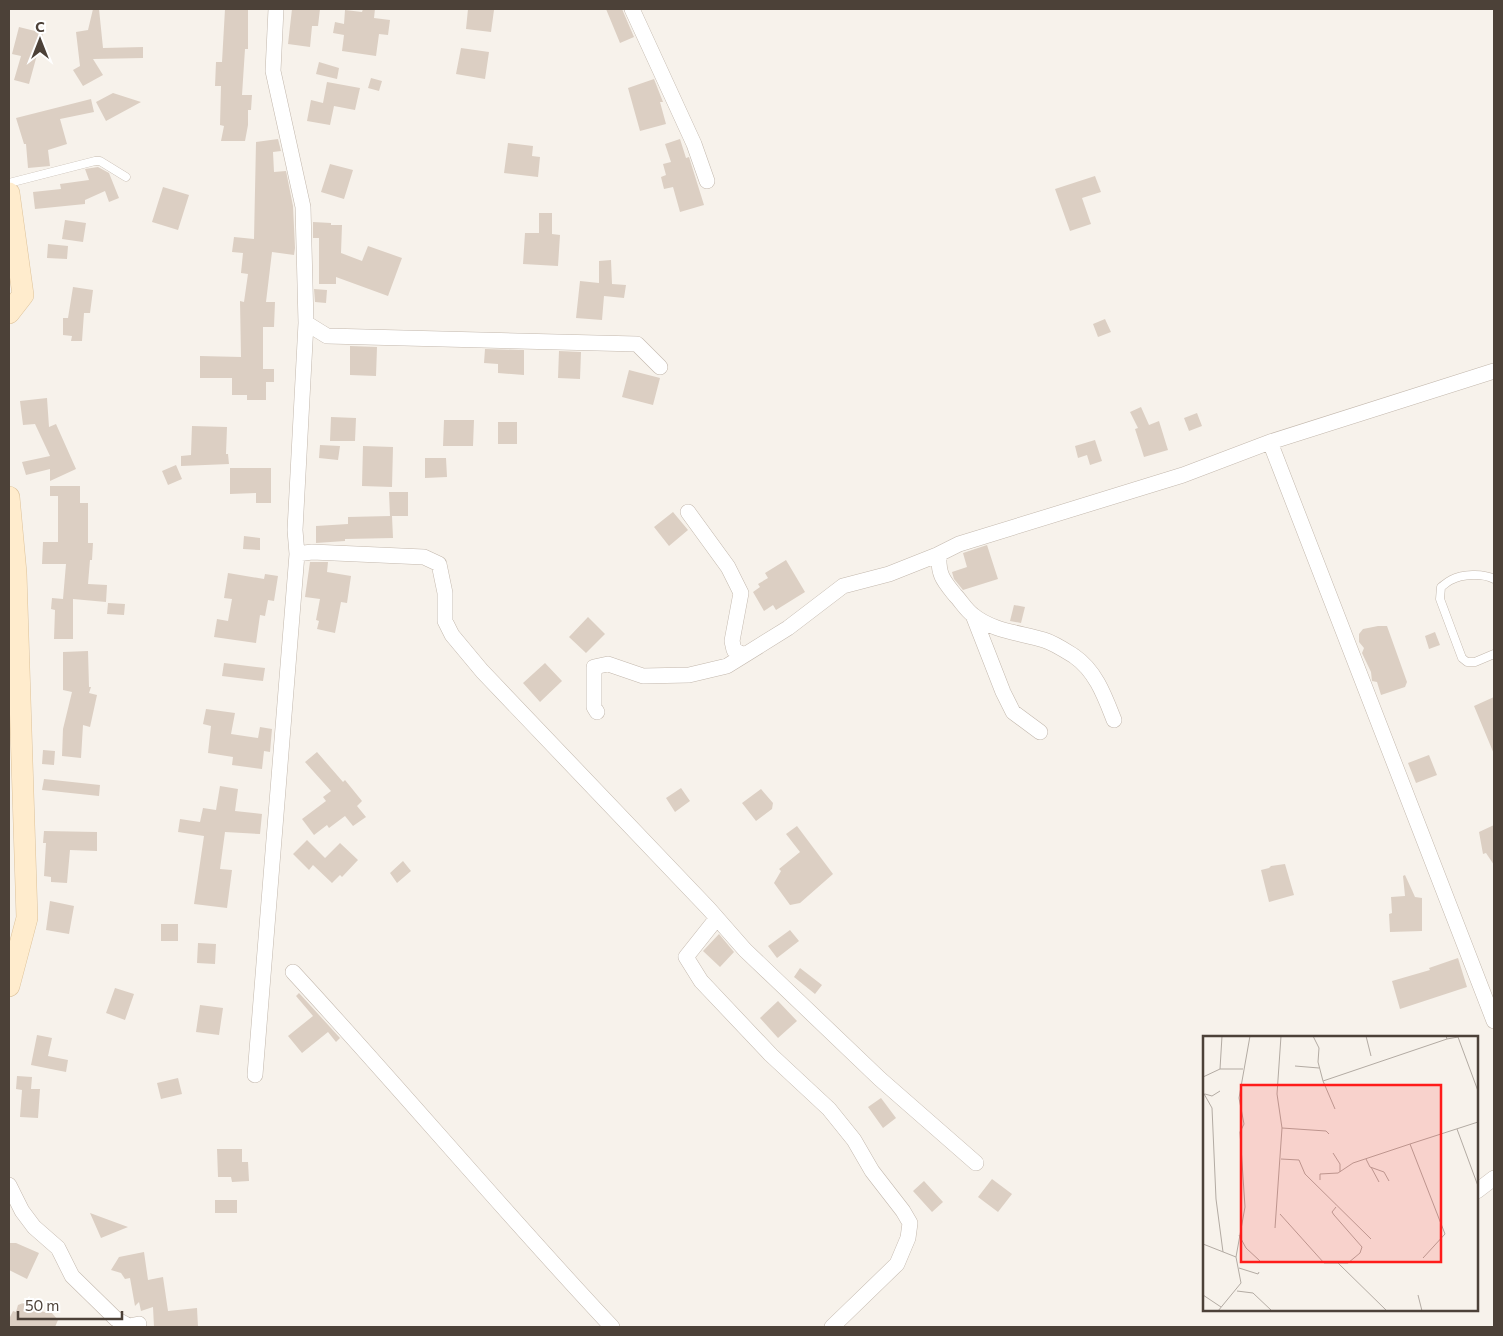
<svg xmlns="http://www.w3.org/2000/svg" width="1503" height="1336" font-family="Commissioner,sans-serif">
  <rect width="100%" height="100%" fill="#f7f2eb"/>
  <!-- building -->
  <path fill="#dccfc3" d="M93,9H99L103,48L143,47V58L93,59L103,75L83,86L73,70L80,66L76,32L88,30Z
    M225,9H248V49H245L242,95H252L251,110H248V125L245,141H221L224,126L220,125L221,86H215L216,62H222Z
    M292,9H320L318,26H312L310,47L288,44Z
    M363,9H375L374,18L390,20L388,35L379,34L376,56L342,51L344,35L333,33L335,22L344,24L345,10L362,12Z
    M468,9L494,10L491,32L466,29Z
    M606,9H622L634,37L620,43Z
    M19,27L43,33L29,84L14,80L21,56L12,54Z
    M461,48L489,52L485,79L456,74Z
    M319,62L339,68L337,79L316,74Z
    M371,78L382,81L379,91L368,88Z
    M654,79L663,102H660L666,124L640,131L628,88Z
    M327,82L360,88L355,110L334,106L330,125L307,121L311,100L323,103Z
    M113,93L141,102L106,121L96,102Z
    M91,99L94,112L60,119L67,144L48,150L50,166L28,168L26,144H24L16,118Z
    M278,139L281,151L273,152L274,172L286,171L293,206L295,248L294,255L272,252L266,302H275L274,327H263V369H274V382H266V400H247V395H232V378H200V356L241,357L240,301L244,302L248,274L241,273L243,253L232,252L234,237L254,239L256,142Z
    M680,139L686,158L689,157L704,205L680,212L673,187L664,189L661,177L666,175L663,164L671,162L665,144Z
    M508,143L533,146L532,156L540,157L538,177L504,173Z
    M330,164L353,170L344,199L321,192Z
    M98,167L109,173L119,198L109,202L105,191L85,200V204L35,209L33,192L61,189L60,184L89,180L85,169Z
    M1095,176L1101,192L1082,198L1091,224L1070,231L1055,189Z
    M163,187L189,195L178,230L152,222Z
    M539,213H552V234L560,235L558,266L523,264L525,233H539Z
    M65,220L86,223L83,242L62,239Z
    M313,222L331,223V225H342L341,253L362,261L368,246L402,258L388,296L336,277V284H319V238H313Z
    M48,244L68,246L67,259L47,258Z
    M611,260L612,284L626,285L624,298L604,296L602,320L576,318L580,281L599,283V261Z
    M73,287L93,290L90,313H84L82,341H71L72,336L63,335V318H68Z
    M314,289L327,290L326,303L315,302Z
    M1105,319L1111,332L1098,337L1093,324Z
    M350,346L377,347L376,376L350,375Z
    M485,349L524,350V375L498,373V364L484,363Z
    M559,351L581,352L580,379L558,378Z
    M629,370L660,378L653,405L622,397Z
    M47,398L49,427L56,424L76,469L50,481V469L26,475L22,462L50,456L35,424L23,425L20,401Z
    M1141,407L1149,425L1159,421L1168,450L1144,457L1135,429L1138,428L1130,412Z
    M1197,413L1202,426L1189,431L1184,418Z
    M331,417L356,418L355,441H330Z
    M444,420H474L473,446H443Z
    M498,422H517V444H498Z
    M192,426L227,427L226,454H228L229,464L181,466V456L191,455Z
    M1095,440L1102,461L1090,465L1087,455L1078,458L1075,446Z
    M320,445L340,446L338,460L319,458Z
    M363,446L393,447L392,487L362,486Z
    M425,458H446L447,477L425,478Z
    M176,465L182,479L168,485L162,471Z
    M230,468H271V503H256V493L230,494Z
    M50,486H80V503H88V543H93L92,560H90L88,584L107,585L106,602L73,599V639H54L55,610L51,609L52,598L63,599L66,564H42L43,542H58V496H50Z
    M389,492H408V516H392L393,538L345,539V541L316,543V526L348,524V517L390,516Z
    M673,512L688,530L669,546L654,527Z
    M244,536L260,538V550L243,549Z
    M987,545L998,579L963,590L954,579L952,572L967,567L963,553Z
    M786,560L805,592L776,610L773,605L764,611L753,592L760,587L758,584L768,578L765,573Z
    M310,562H328L327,572L351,576L347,603L341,602L335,633L317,629L319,621L316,620L320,599L305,597Z
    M228,573L264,579L265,574L278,576L274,601L268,600L265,616L260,615L256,643L214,637L217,619L228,621L232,599L224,598Z
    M108,603L125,604L124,615L107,614Z
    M1014,605L1025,607L1021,623L1010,621Z
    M588,617L605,634L586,653L569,637Z
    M1378,626H1387L1407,682L1405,687L1381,695L1377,682L1372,681L1371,672L1362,653L1364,648L1359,642V634L1363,629Z
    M1435,632L1440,645L1429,649L1425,636Z
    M88,651L89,687H91L89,693L97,695L90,727L83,725L81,758L62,756L63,729L72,692L63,690V652Z
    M224,663L265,668L263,681L222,676Z
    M545,663L562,681L540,702L523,683Z
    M1494,697V754L1474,706Z
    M206,709L235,713L231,734L258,738L260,727L272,729L270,752L264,751L262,769L232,765L233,757L208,753L211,726L203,724Z
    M43,750L55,751L54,765L42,764Z
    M317,752L343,782L345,780L362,801L357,806L366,817L353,826L345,816L329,828L327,825L314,835L302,819L326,801L323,797L331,791L305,762Z
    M1429,755L1437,775L1416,783L1408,763Z
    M44,779L100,785L99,796L42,790Z
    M220,786L238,789L235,811L262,814L260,834L225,832L220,869L232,870L227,908L194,904L204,836L178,832L180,819L200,822L203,808L216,810Z
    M681,788L690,801L675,812L666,798Z
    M761,789L773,803L772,809L756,821L742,803Z
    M1494,825V865L1486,853L1483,854L1479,832Z
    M797,826L833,874L800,903L790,905L774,883L781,871L779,869L800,852L786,834Z
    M44,831L97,832V851L70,850L67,883L51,882V877L44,876L46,843H43Z
    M307,840L325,858L340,843L358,860L342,877L340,875L332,883L313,865L309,870L293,854Z
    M403,861L411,871L397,883L390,873Z
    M1285,864L1294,895L1269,902L1261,870L1269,868L1271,866Z
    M1405,875L1415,897L1422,898V931L1390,932L1389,914L1392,913L1391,897L1405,896L1403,876Z
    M50,901L74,906L69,934L46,930Z
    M161,924H178V941H161Z
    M790,930L799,941L777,958L768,946Z
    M719,934L734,952L720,967L703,951Z
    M198,943L216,944L215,964L197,963Z
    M1458,958L1467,987L1400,1009L1392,981L1430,970L1429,968Z
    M800,968L822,985L815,994L794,977Z
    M115,988L134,994L125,1020L106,1013Z
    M299,993L340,1038L336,1042L328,1032L302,1053L288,1036L313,1016L296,996Z
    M778,1001L797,1021L778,1038L760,1018Z
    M200,1005L223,1008L219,1035L196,1032Z
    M37,1035L52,1038L48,1056L68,1060L66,1072L31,1065Z
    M17,1076L32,1077L31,1089H40L38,1118L20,1117L22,1090L16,1089Z
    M178,1078L182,1094L161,1099L157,1083Z
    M881,1098L896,1118L883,1128L868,1107Z
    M217,1149H242V1162H248L249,1181L232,1182L231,1177H218Z
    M992,1179L1012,1194L998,1212L978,1197Z
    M924,1181L943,1202L932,1212L913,1191Z
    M215,1200H237V1213H215Z
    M90,1213L128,1227L101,1238Z
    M9,1243H16L39,1253L27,1279L9,1270Z
    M144,1252L148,1280L163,1277L168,1311L197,1308L198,1327H154L153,1307L141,1311L139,1302L135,1306L130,1278L125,1279L121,1273L111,1270L119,1257Z
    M23,1303H31L36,1309L47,1313L51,1312L58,1320L55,1327H9V1319L13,1311L16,1312L18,1305Z"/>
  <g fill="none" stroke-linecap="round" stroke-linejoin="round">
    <!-- lane casing -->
    <g stroke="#c3b8ad" stroke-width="9">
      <path id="lane" d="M9,183L95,161H100L126,177
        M1494,579C1483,573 1462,574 1451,580C1447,582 1444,585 1441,587L1440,599L1462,658L1467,662H1475L1494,654"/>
    </g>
    <!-- street casing -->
    <g stroke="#c3b8ad" stroke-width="16">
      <path id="street" d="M632,9L694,144L707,181
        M306,323L327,336L637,344L660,367
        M1494,371L1270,442L1494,1021
        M688,512L728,567L741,593L732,641L734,650L744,655
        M297,554L312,552L424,557L439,564L445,593V621L452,635L482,671L709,909L745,950L880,1079L976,1163
        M939,554C938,575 943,580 955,595C961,601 966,610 973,615C992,631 1021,633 1044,640C1054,643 1066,651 1074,656C1096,671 1105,697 1114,720
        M973,615L1003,692L1013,712L1040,732
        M597,712L594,707V667L608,664L643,676L689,675L727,666L788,628L843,586L889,574L937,555L959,544L1183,475L1270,442
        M717,918L686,957L701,981L771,1055L829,1109L854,1140L872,1171L903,1211L910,1223L908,1238L897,1264L832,1327
        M293,972C401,1089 503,1211 612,1327
        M255,1075L297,554L295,530L306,323L303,207L273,71L276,9
        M9,1185L22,1211L34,1227L58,1248L72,1276L116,1319L129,1326L139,1324
        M1477,1191L1494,1178"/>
    </g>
    <!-- secondary casing -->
    <g stroke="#ddc29a" stroke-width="22">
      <path id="secondary" d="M9,193L23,295L9,313
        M9,497L16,573L27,918L9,986"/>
    </g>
    <!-- lane -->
    <use href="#lane" stroke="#fff" stroke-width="8"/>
    <!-- street -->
    <use href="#street" stroke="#fff" stroke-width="15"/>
    <!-- secondary -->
    <use href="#secondary" stroke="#ffeccd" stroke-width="21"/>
  </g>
  <!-- overview -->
  <g transform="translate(1203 1036)">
    <rect width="275" height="275" fill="#f7f2eb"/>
    <path fill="none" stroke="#b3aba3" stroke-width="1" d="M110,0L116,12L115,26L120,45L244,3M163,0L168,20M243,0L244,3L255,1L275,55M92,30L116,32M17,33H40M0,41L17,33L19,0M120,45L132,73M0,56L9,72L13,163L20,216M2,58L9,60L17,55M79,92L123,95L126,98M254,93L275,150M130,117L137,128V136M78,123L96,124L102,138L168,203M163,123L167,131L181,136L186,145M168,131L176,146M117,144V138L135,137L150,127L207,108M77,178L121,227H145L157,217L159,211L131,179L129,176L133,171M72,192L79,92L74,58L78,0M36,199L43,212L57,225M0,208L33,221M220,222L242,198L207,108L275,86M135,227L184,275M36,232L55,238L56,236M34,255L50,257L69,275M0,259L18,271M215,259L219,275M15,275L38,247L33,221L42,171L37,96L41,88L36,62L47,0"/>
    <path fill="#ff1c1a" fill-opacity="0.15" stroke="#ff1c1a" stroke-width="2.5" d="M38,49H238V226H38Z"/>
    <rect width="275" height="275" fill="none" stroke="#4c4138" stroke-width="2.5"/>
  </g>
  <!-- border -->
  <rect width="1503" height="1336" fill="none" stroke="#4c4138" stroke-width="20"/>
  <!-- north arrow -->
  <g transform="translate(40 40)" stroke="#ffffff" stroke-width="4" paint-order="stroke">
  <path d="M0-4L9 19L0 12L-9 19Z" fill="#4c4138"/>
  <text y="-8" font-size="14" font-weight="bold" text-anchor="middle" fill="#4c4138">С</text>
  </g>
  <!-- scale -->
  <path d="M18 1311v8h104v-8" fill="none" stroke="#4c4138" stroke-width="2.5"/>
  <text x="25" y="1311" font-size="15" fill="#4c4138" stroke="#ffffff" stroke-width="4" paint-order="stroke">50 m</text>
</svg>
